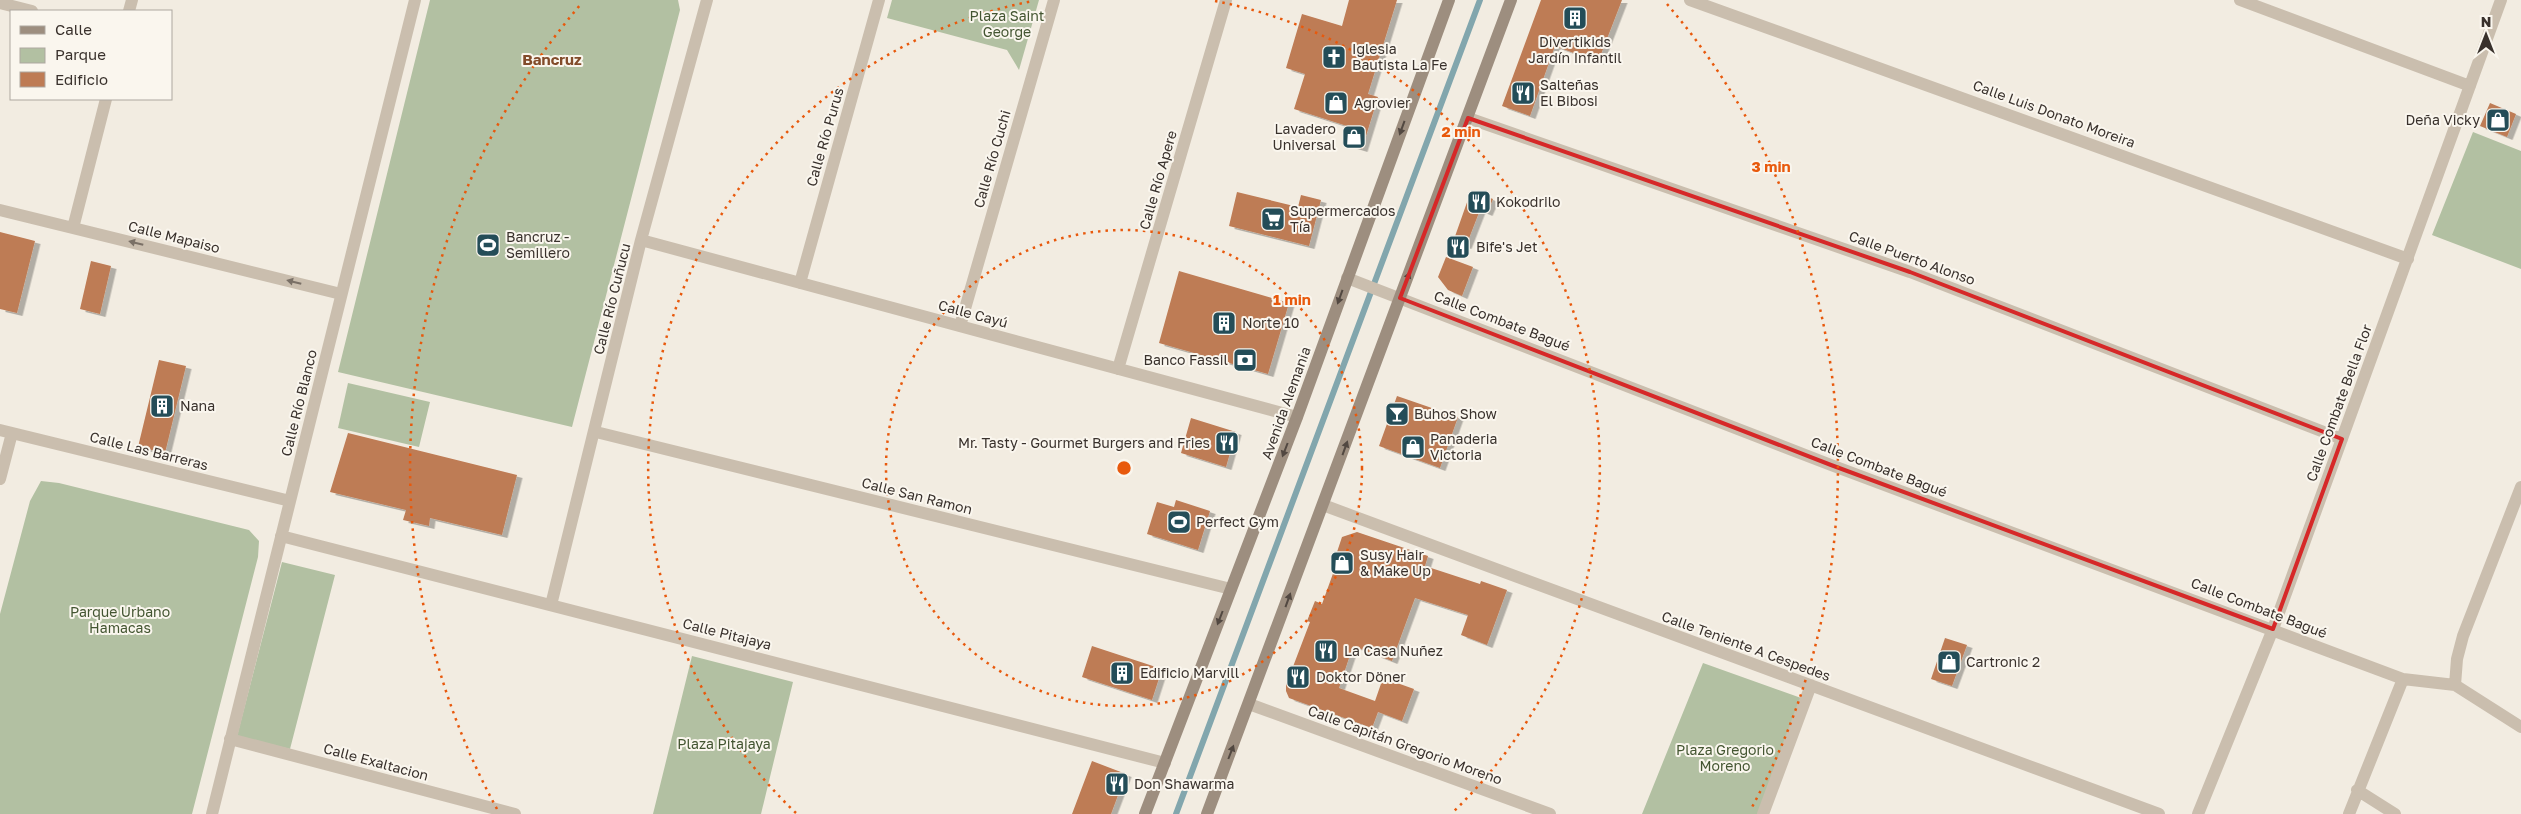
<svg xmlns="http://www.w3.org/2000/svg" width="2521" height="814" font-family="'Golos Text',sans-serif">
  <defs>
    <filter id="shadow"><feDropShadow dx="5.5" dy="3" stdDeviation="0" flood-color="#0004"/></filter>
  </defs>
  <rect width="100%" height="100%" fill="#f2ece1"/>
  <!-- green -->
  <path fill="#b2c0a2" d="M430,0H678L680,10L572,427L338,372Z
    M892,0H1039L1019,70L1007,50L887,18Z
    M2473,132L2521,151V269L2432,235Z
    M348,383L430,402L419,447L338,428Z
    M41,481L59,483L249,530L259,541L258,557L192,814H0V614L30,501Z
    M282,562L335,575L290,749L237,736Z
    M692,656L793,682L761,814H653Z
    M1703,663L1804,699L1763,814H1642Z"/>
  <g fill="none" stroke-linecap="round" stroke-linejoin="round">
    <!-- stream -->
    <path stroke="#82a6ad" stroke-width="6" d="M1176,814L1480,0"/>
  </g>
  <!-- building -->
  <path fill="#be7b54" filter="url(#shadow)" d="M1349,0H1397L1368,94L1378,97L1362,149L1342,143L1347,126L1294,109L1305,74L1286,68L1302,14L1342,26Z
    M1541,0H1622L1598,62L1555,46L1530,116L1502,106Z
    M2490,103L2516,114L2507,137L2480,126Z
    M1471,191L1493,199L1487,213L1480,210L1466,246L1453,242Z
    M1237,192L1298,207L1301,195L1321,200L1309,246L1229,226Z
    M0,232L35,241L17,313L0,309Z
    M1446,257L1473,267L1462,296L1448,290L1438,277Z
    M91,261L111,266L100,314L80,309Z
    M1179,271L1289,303L1268,374L1159,343Z
    M159,360L186,366L165,453L138,447Z
    M1397,396L1458,417L1440,468L1379,446Z
    M1191,418L1236,432L1226,467L1181,453Z
    M348,433L517,475L502,535L430,518L429,526L403,520L406,510L330,492Z
    M1176,500L1210,511L1198,550L1147,534L1157,502L1174,507Z
    M1357,532L1428,556L1425,566L1480,584L1481,581L1507,590L1487,645L1461,635L1468,615L1415,598L1392,661L1353,646L1339,688L1375,701L1383,678L1414,689L1402,721L1378,712L1372,728L1289,698L1286,691V685L1310,622L1307,621L1315,601L1322,604L1335,568L1332,567L1342,537Z
    M1945,638L1967,645L1952,686L1931,679Z
    M1092,646L1162,669L1152,700L1082,677Z
    M1092,761L1126,774L1111,814H1072Z"/>
  <g fill="none" stroke-linecap="round" stroke-linejoin="round">
    <!-- street -->
    <path stroke="#cabeae" stroke-width="12" d="M1690,0L2408,259
      M2240,0L2470,86
      M0,3L32,11
      M129,11L132,0
      M1468,118L1910,272L2342,439
      M0,210L341,294
      M73,228L106,99
      M641,240L1297,417
      M1347,278L1831,465L2403,679
      M800,283L879,0
      M960,326L1054,0
      M1118,369L1226,0
      M0,430L290,501
      M596,432L1231,589
      M0,479L12,433
      M1323,505L2159,814
      M281,536L1165,763
      M551,605L641,240L707,0
      M2455,685L2457,659L2463,636L2521,487
      M1249,704L1550,814
      M230,739L515,814
      M2357,790L2395,814
      M212,814L415,0
      M1763,814L1811,685
      M2198,814L2273,629L2501,0
      M2349,814L2403,679L2455,685L2521,727"/>
    <!-- secondary -->
    <path stroke="#9d8e7f" stroke-width="12" d="M1145,814L1297,417L1449,0
      M1207,814L1511,0"/>
  </g>
  <!-- one-way arrows -->
  <defs><path id="oneway-solid" d="M-6-.8H1V-3.2L6.5 0L1 3.2V.8H-6Z" transform="scale(1.25)"/></defs>
  <g fill="#524841">
    <use href="#oneway-solid" transform="translate(1402 128) rotate(110)"/>
    <use href="#oneway-solid" transform="translate(1407 279) rotate(-69)"/>
    <use href="#oneway-solid" transform="translate(1340 297) rotate(110)"/>
    <use href="#oneway-solid" transform="translate(1345 448) rotate(-70)"/>
    <use href="#oneway-solid" transform="translate(1285 450) rotate(111)"/>
    <use href="#oneway-solid" transform="translate(1288 600) rotate(-70)"/>
    <use href="#oneway-solid" transform="translate(1220 618) rotate(111)"/>
    <use href="#oneway-solid" transform="translate(1231 752) rotate(-69)"/>
  </g>
  <g fill="#7a7066">
    <use href="#oneway-solid" transform="translate(136 243) rotate(-166)"/>
    <use href="#oneway-solid" transform="translate(294 282) rotate(-166)"/>
  </g>
  <!-- marked area -->
  <path fill="none" stroke="#d62828" stroke-width="4" stroke-linejoin="round" d="M1468,118L1910,272L2342,439L2273,629L1831,465L1400,298Z"/>
  <!-- distance rings -->
  <g fill="none" stroke="#e8590c" stroke-width="2.5" stroke-dasharray="2.5 5">
    <circle cx="1124" cy="468" r="238"/>
    <path d="M796 813A476 476 0 0 1 1033 1M1215 1A476 476 0 0 1 1452 813"/>
    <path d="M497 809A714 714 0 0 1 581 4M1667 4A714 714 0 0 1 1751 809"/>
  </g>
  <!-- icons -->
  <defs>
    <g id="building-square" transform="scale(1.25)"><rect x="-9" y="-9" width="18" height="18" rx="4" fill="#244d58" stroke="#faf6ee"/><path d="M-4-6H4V6H1V3H-1V6H-4ZM-2.5-4.3h1.7v1.8h-1.7ZM.8-4.3h1.7v1.8H.8ZM-2.5-1h1.7V.8h-1.7ZM.8-1h1.7V.8H.8Z" fill="#fff"/></g>
    <g id="church-square" transform="scale(1.25)"><rect x="-9" y="-9" width="18" height="18" rx="4" fill="#244d58" stroke="#faf6ee"/><path d="M-1.2-6h2.4v3.5h3.3v2.4h-3.3V6h-2.4V-.1h-3.3v-2.4h3.3Z" fill="#fff"/></g>
    <g id="restaurant-square" transform="scale(1.25)"><rect x="-9" y="-9" width="18" height="18" rx="4" fill="#244d58" stroke="#faf6ee"/><path d="M-5-6h1v4h1v-4h1v4h1v-4h1v5L-1.5 .5V6h-2V.5L-5-1ZM5-6V6H3V1.5H1.5Q1.5-4 5-6Z" fill="#fff"/></g>
    <g id="shop-square" transform="scale(1.25)"><rect x="-9" y="-9" width="18" height="18" rx="4" fill="#244d58" stroke="#faf6ee"/><path d="M-5-2.5h2.3a2.7 3.5 0 0 1 5.4 0H5L5.5 6h-11ZM-1.5-2.5h3a1.5 2.3 0 0 0-3 0Z" fill="#fff"/></g>
    <g id="supermarket-square" transform="scale(1.25)"><rect x="-9" y="-9" width="18" height="18" rx="4" fill="#244d58" stroke="#faf6ee"/><path d="M-6-5.5h2.5l.6 2H6L4.5 2H-2.5L-4.4-4H-6ZM-1.5 3.2a1.3 1.3 0 1 0 .1 0ZM3 3.2a1.3 1.3 0 1 0 .1 0Z" fill="#fff"/></g>
    <g id="stadium-square" transform="scale(1.25)"><rect x="-9" y="-9" width="18" height="18" rx="4" fill="#244d58" stroke="#faf6ee"/><path d="M0-5a6.5 5 0 1 0 0 10a6.5 5 0 1 0 0-10ZM-3.5-1.8h7v3.6h-7Z" fill="#fff"/></g>
    <g id="bank-square" transform="scale(1.25)"><rect x="-9" y="-9" width="18" height="18" rx="4" fill="#244d58" stroke="#faf6ee"/><path d="M-6-4H6V4H-6ZM0-2.3a2.3 2.3 0 1 0 0 4.6a2.3 2.3 0 1 0 0-4.6Z" fill="#fff"/></g>
    <g id="bar-square" transform="scale(1.25)"><rect x="-9" y="-9" width="18" height="18" rx="4" fill="#244d58" stroke="#faf6ee"/><path d="M-6-5H6L.8 .8V4.5H3.5V6h-7V4.5H-.8V.8Z" fill="#fff"/></g>
  </defs>
  <g fill-rule="evenodd">
    <use href="#building-square" x="1575" y="18"/>
    <use href="#church-square" x="1334" y="57"/>
    <use href="#restaurant-square" x="1523" y="93"/>
    <use href="#shop-square" x="1336" y="103"/>
    <use href="#shop-square" x="2498" y="120"/>
    <use href="#shop-square" x="1354" y="137"/>
    <use href="#restaurant-square" x="1479" y="202"/>
    <use href="#supermarket-square" x="1273" y="219"/>
    <use href="#stadium-square" x="488" y="245"/>
    <use href="#restaurant-square" x="1458" y="247"/>
    <use href="#building-square" x="1224" y="323"/>
    <use href="#bank-square" x="1245" y="360"/>
    <use href="#building-square" x="162" y="406"/>
    <use href="#bar-square" x="1397" y="414"/>
    <use href="#restaurant-square" x="1227" y="443"/>
    <use href="#shop-square" x="1413" y="447"/>
    <use href="#stadium-square" x="1179" y="522"/>
    <use href="#shop-square" x="1342" y="563"/>
    <use href="#restaurant-square" x="1326" y="651"/>
    <use href="#shop-square" x="1949" y="662"/>
    <use href="#building-square" x="1122" y="673"/>
    <use href="#restaurant-square" x="1298" y="677"/>
    <use href="#restaurant-square" x="1117" y="784"/>
  </g>
  <g text-anchor="middle" stroke-width="4" stroke-linejoin="round" paint-order="stroke">
    <!-- park labels -->
    <g font-size="14" fill="#435531" stroke="#faf6ee">
      <text x="1007" y="21">Plaza Saint<tspan x="1007" dy="16">George</tspan></text>
      <text x="120" y="617">Parque Urbano<tspan x="120" dy="16">Hamacas</tspan></text>
      <text x="724" y="749">Plaza Pitajaya</text>
      <text x="1725" y="755">Plaza Gregorio<tspan x="1725" dy="16">Moreno</tspan></text>
    </g>
    <!-- poi labels -->
    <g font-size="14" fill="#39312c" stroke="#faf6ee" text-anchor="start">
      <text x="1575" y="47" text-anchor="middle">Divertikids<tspan x="1575" dy="16">Jardín Infantil</tspan></text>
      <text x="1352" y="54">Iglesia<tspan x="1352" dy="16">Bautista La Fe</tspan></text>
      <text x="1540" y="90">Salteñas<tspan x="1540" dy="16">El Bibosi</tspan></text>
      <text x="1354" y="108">Agrovier</text>
      <text x="2480" y="125" text-anchor="end">Deña Vicky</text>
      <text x="1336" y="134" text-anchor="end">Lavadero<tspan x="1336" dy="16">Universal</tspan></text>
      <text x="1496" y="207">Kokodrilo</text>
      <text x="1290" y="216">Supermercados<tspan x="1290" dy="16">Tía</tspan></text>
      <text x="506" y="242">Bancruz -<tspan x="506" dy="16">Semillero</tspan></text>
      <text x="1476" y="252">Bife's Jet</text>
      <text x="1242" y="328">Norte 10</text>
      <text x="1228" y="365" text-anchor="end">Banco Fassil</text>
      <text x="180" y="411">Nana</text>
      <text x="1414" y="419">Buhos Show</text>
      <text x="1430" y="444">Panaderia<tspan x="1430" dy="16">Victoria</tspan></text>
      <text x="1210" y="448" text-anchor="end">Mr. Tasty - Gourmet Burgers and Fries</text>
      <text x="1196" y="527">Perfect Gym</text>
      <text x="1360" y="560">Susy Hair<tspan x="1360" dy="16">&amp; Make Up</tspan></text>
      <text x="1344" y="656">La Casa Nuñez</text>
      <text x="1966" y="667">Cartronic 2</text>
      <text x="1140" y="678">Edificio Marvill</text>
      <text x="1316" y="682">Doktor Döner</text>
      <text x="1134" y="789">Don Shawarma</text>
    </g>
    <!-- street labels -->
    <g font-size="14" fill="#39312c" stroke="#faf6ee">
      <text transform="translate(2054 114) rotate(20)" y="5">Calle Luis Donato Moreira</text>
      <text transform="translate(825 137) rotate(-74)" y="5">Calle Río Purus</text>
      <text transform="translate(992 159) rotate(-74)" y="5">Calle Río Cuchi</text>
      <text transform="translate(1158 180) rotate(-74)" y="5">Calle Río Apere</text>
      <text transform="translate(174 237) rotate(14)" y="5">Calle Mapaiso</text>
      <text transform="translate(1912 258) rotate(20)" y="5">Calle Puerto Alonso</text>
      <text transform="translate(612 299) rotate(-76)" y="5">Calle Río Cuñucu</text>
      <text transform="translate(973 314) rotate(15)" y="5">Calle Cayú</text>
      <text transform="translate(1502 321) rotate(21)" y="5">Calle Combate Bagué</text>
      <text transform="translate(299 403) rotate(-76)" y="5">Calle Río Blanco</text>
      <text transform="translate(1286 403) rotate(-70)" y="5">Avenida Alemania</text>
      <text transform="translate(2339 403) rotate(-70)" y="5">Calle Combate Bella Flor</text>
      <text transform="translate(149 451) rotate(14)" y="5">Calle Las Barreras</text>
      <text transform="translate(1879 467) rotate(21)" y="5">Calle Combate Bagué</text>
      <text transform="translate(917 496) rotate(14)" y="5">Calle San Ramon</text>
      <text transform="translate(2259 608) rotate(21)" y="5">Calle Combate Bagué</text>
      <text transform="translate(727 634) rotate(14)" y="5">Calle Pitajaya</text>
      <text transform="translate(1746 646) rotate(20)" y="5">Calle Teniente A Cespedes</text>
      <text transform="translate(1405 745) rotate(20)" y="5">Calle Capitán Gregorio Moreno</text>
      <text transform="translate(376 762) rotate(15)" y="5">Calle Exaltacion</text>
    </g>
    <!-- neighbourhood labels -->
    <g font-size="15" font-weight="bold" fill="#824b2a" stroke="#faf6ee">
      <text x="552" y="65">Bancruz</text>
    </g>
  </g>
  <circle cx="1124" cy="468" r="8" fill="#e8590c" stroke="#faf6ee" stroke-width="2.5"/>
  <g font-size="15" text-anchor="middle" font-weight="bold" fill="#e8590c" stroke="#faf6ee" stroke-width="4" stroke-linejoin="round" paint-order="stroke">
    <text x="1461" y="137">2 min</text>
    <text x="1771" y="172">3 min</text>
    <text x="1292" y="305">1 min</text>
  </g>
  <!-- legend -->
  <rect x="10" y="10" width="162" height="90" fill="#faf6ee" stroke="#ada7a0"/>
  <rect x="20" y="26" width="25" height="8" fill="#9d8e7f" stroke="#ada7a0"/>
  <text x="55" y="35" font-size="15" fill="#39312c">Calle</text>
  <rect x="20" y="48" width="25" height="15" fill="#b2c0a2" stroke="#ada7a0"/>
  <text x="55" y="60" font-size="15" fill="#39312c">Parque</text>
  <rect x="20" y="72" width="25" height="15" fill="#be7b54" stroke="#ada7a0"/>
  <text x="55" y="85" font-size="15" fill="#39312c">Edificio</text>
  <!-- north arrow -->
  <g transform="translate(2486 35)" stroke="#faf6ee" stroke-width="4" paint-order="stroke">
  <path d="M0-4L9 19L0 12L-9 19Z" fill="#39312c"/>
  <text y="-8" font-size="14" font-weight="bold" text-anchor="middle" fill="#39312c">N</text>
  </g>
</svg>
